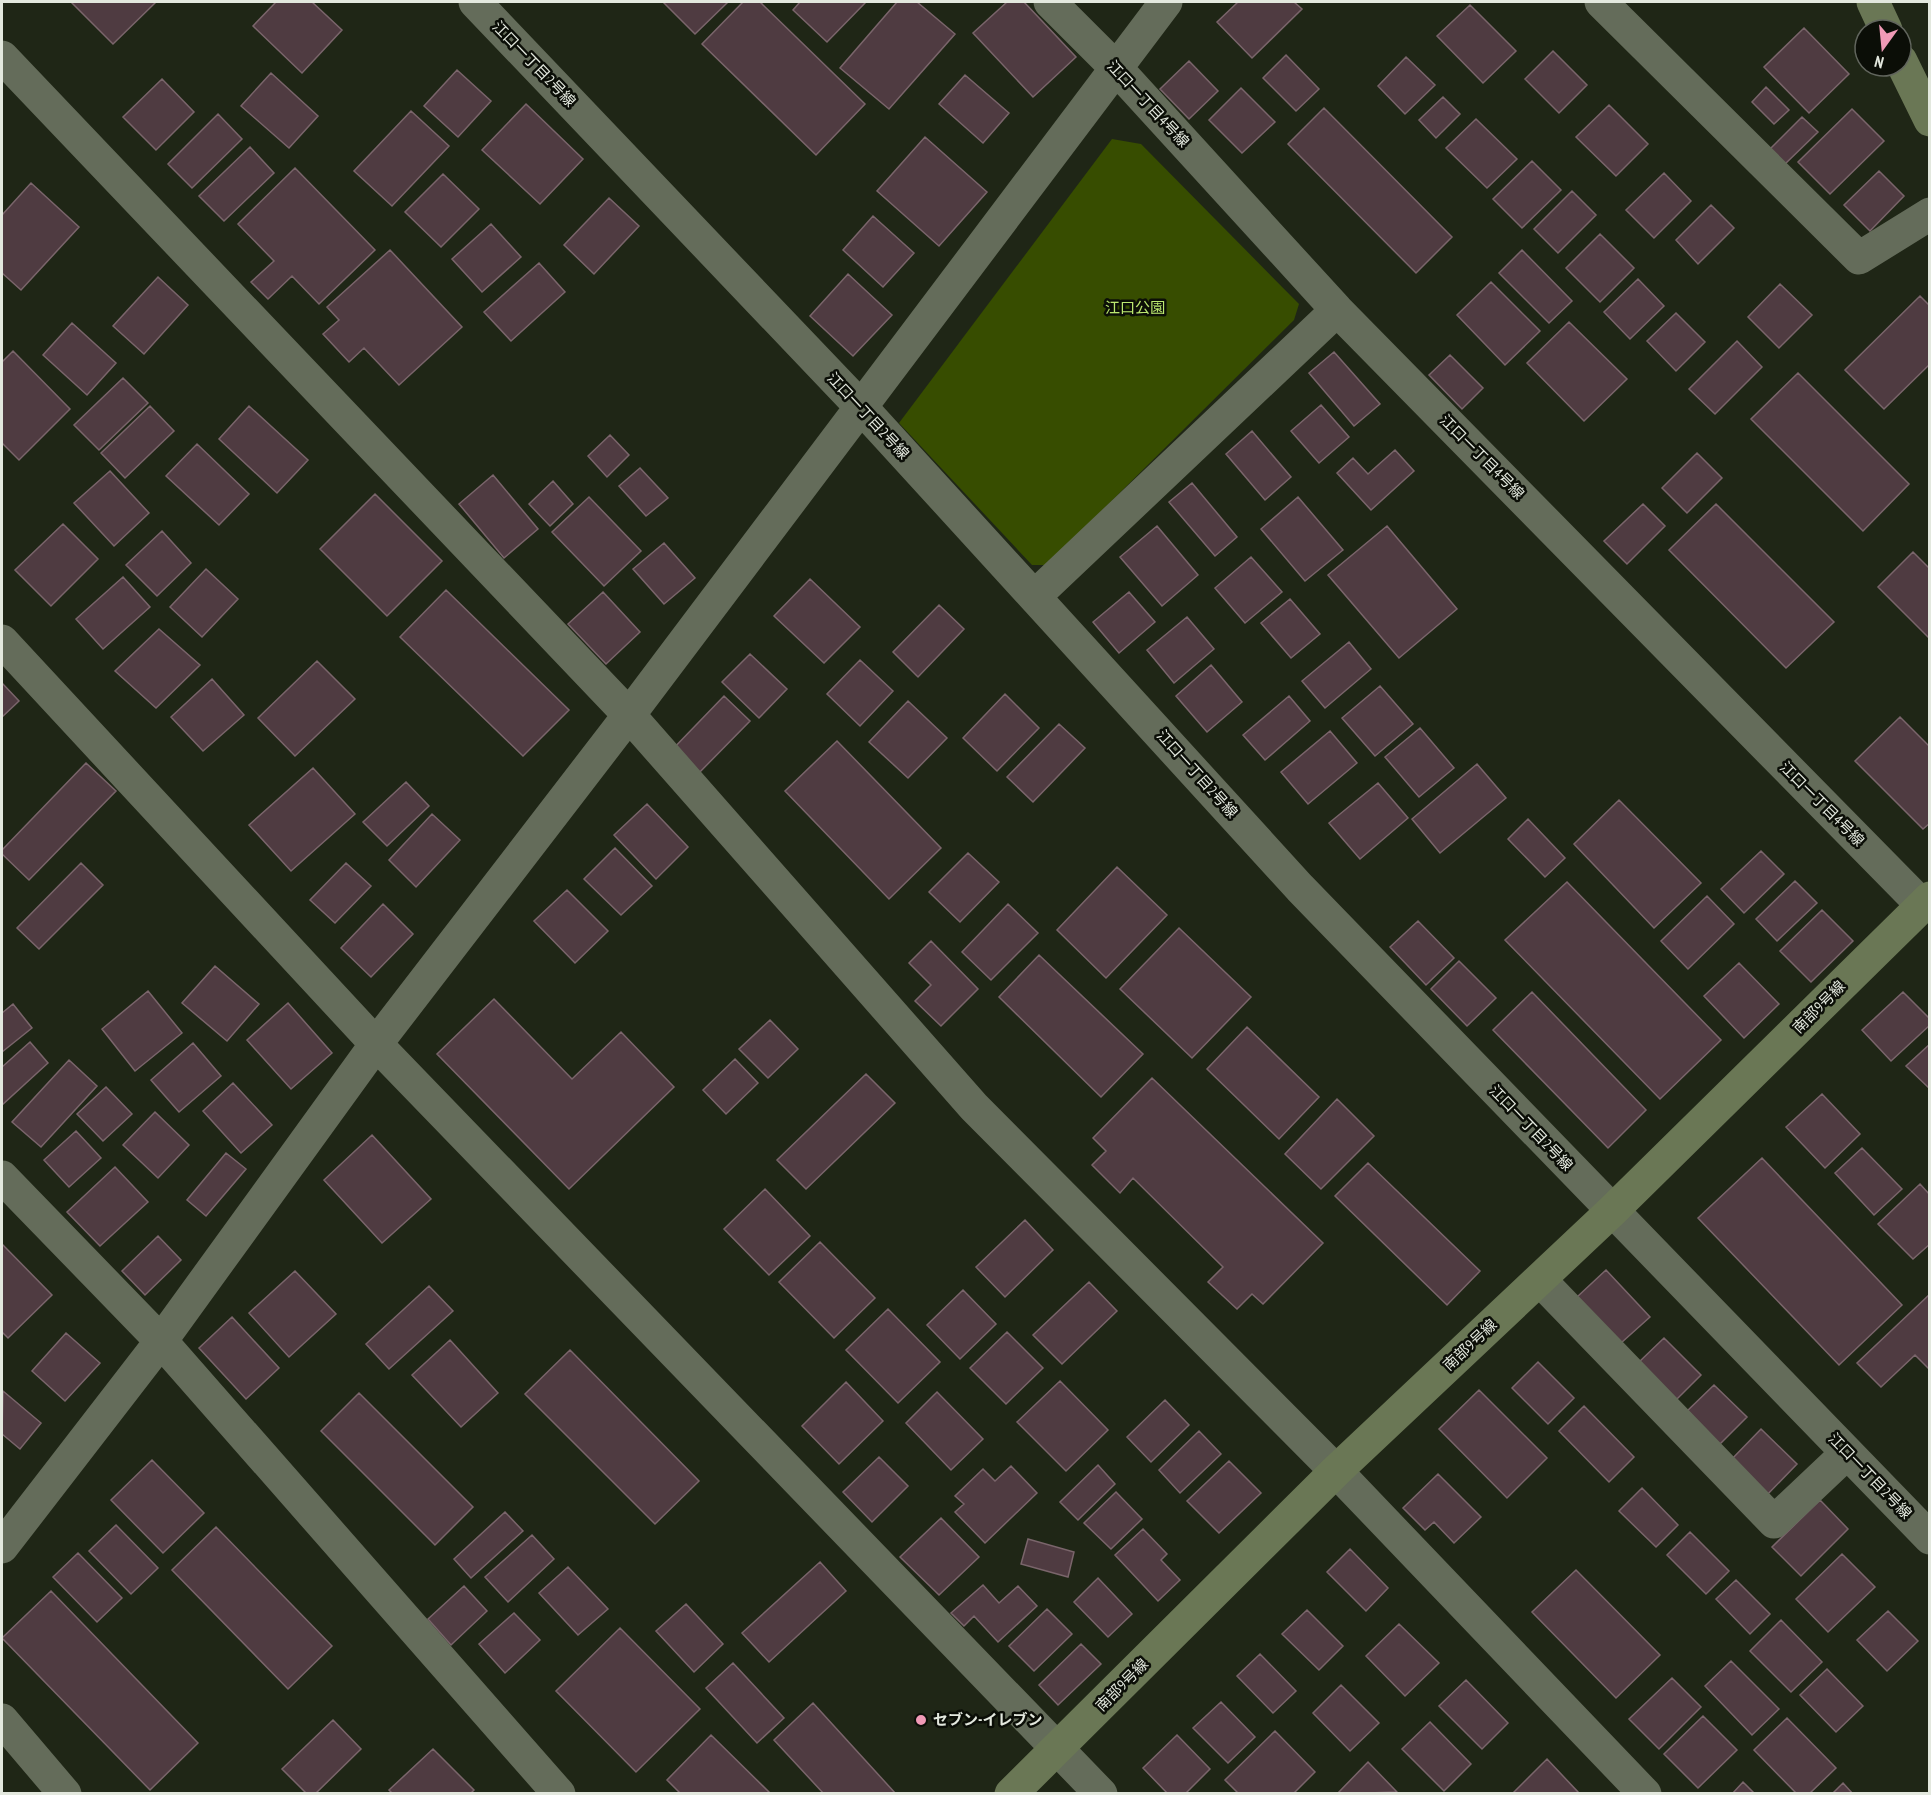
<svg xmlns="http://www.w3.org/2000/svg" width="1931" height="1795" font-family="'PT Sans Narrow','Noto Sans JP',sans-serif">
  <rect width="100%" height="100%" fill="#1f2616"/>
  <!-- green -->
  <path fill="#374d00" d="M1112,139L1141,144L1299,304L1294,320L1047,565H1032L899,423Z"/>
  <!-- building -->
  <path fill="#4f3b41" stroke="#7a656b" stroke-width="1.5" d="M71,2H156L113,44Z
    M276,2H312L342,30L302,73L253,26Z
    M663,2H728L695,34Z
    M743,2H760L865,104L816,155L702,44Z
    M800,2H866L827,42L793,10Z
    M897,2H917L955,34L889,109L840,68Z
    M1007,2H1024L1076,57L1033,97L973,33Z
    M1238,2H1294L1302,9L1252,58L1217,22Z
    M1470,5L1516,51L1483,83L1437,36Z
    M1804,28L1849,74L1809,113L1764,67Z
    M1553,51L1587,85L1559,113L1525,79Z
    M1286,55L1319,89L1296,111L1263,78Z
    M1406,57L1435,85L1405,114L1378,86Z
    M1189,61L1218,91L1189,119L1160,89Z
    M457,70L491,101L458,137L424,106Z
    M271,73L318,116L289,148L241,106Z
    M965,75L1009,113L983,143L939,104Z
    M162,79L194,112L156,150L123,117Z
    M1766,87L1789,110L1774,124L1752,102Z
    M1241,88L1275,122L1242,153L1209,120Z
    M1443,97L1460,114L1436,138L1419,120Z
    M526,104L583,159L540,204L482,150Z
    M1609,105L1648,144L1616,176L1576,137Z
    M1324,108L1452,237L1416,273L1288,144Z
    M1852,109L1884,141L1830,194L1798,162Z
    M411,111L449,146L392,206L354,171Z
    M218,114L242,139L192,188L168,164Z
    M1802,117L1818,132L1784,165L1769,150Z
    M1476,119L1517,159L1487,188L1446,148Z
    M925,137L987,192L939,246L877,191Z
    M250,147L274,173L224,221L199,196Z
    M1532,161L1561,190L1522,228L1493,199Z
    M295,168L375,250L319,304L292,276L268,299L251,282L274,261L238,224Z
    M1879,171L1904,196L1870,231L1844,205Z
    M1664,173L1691,201L1654,238L1626,210Z
    M443,174L479,209L441,247L405,212Z
    M31,183L79,227L21,290L2,273V215Z
    M1572,191L1596,215L1558,253L1534,229Z
    M609,198L639,226L594,274L564,245Z
    M1711,205L1734,228L1698,264L1676,240Z
    M873,216L914,253L883,287L843,250Z
    M491,224L521,257L482,292L452,259Z
    M1600,234L1634,268L1600,302L1566,268Z
    M390,250L462,327L399,385L364,348L349,362L323,334L339,320L327,307Z
    M1522,250L1572,301L1549,323L1499,273Z
    M539,263L565,292L511,341L484,312Z
    M848,274L892,315L853,356L810,316Z
    M158,277L188,305L144,354L113,326Z
    M1638,279L1664,306L1630,339L1604,312Z
    M1491,282L1540,331L1505,365L1457,315Z
    M1780,284L1812,315L1779,348L1748,317Z
    M1920,296L1930,306V364L1884,409L1845,370Z
    M1676,313L1705,342L1676,371L1647,341Z
    M1569,322L1627,379L1584,421L1527,363Z
    M72,323L116,363L87,395L43,355Z
    M1737,341L1762,367L1715,414L1689,389Z
    M13,351L70,409L19,460L2,443V362Z
    M1334,352L1380,404L1354,426L1309,373Z
    M1450,355L1483,388L1462,409L1429,375Z
    M1798,373L1909,484L1863,531L1751,419Z
    M123,378L148,403L99,450L74,425Z
    M1321,405L1349,437L1319,463L1291,431Z
    M150,406L174,431L125,478L101,453Z
    M249,406L308,460L277,493L219,439Z
    M1252,431L1291,477L1265,500L1226,454Z
    M610,435L629,455L607,477L588,456Z
    M197,444L249,494L219,525L166,476Z
    M1395,450L1414,471L1371,510L1337,473L1353,458L1368,474Z
    M1697,453L1722,478L1687,513L1662,488Z
    M640,468L668,498L646,516L619,486Z
    M110,471L149,513L114,546L74,503Z
    M493,475L538,529L504,558L459,504Z
    M553,481L573,504L550,526L529,504Z
    M1192,483L1237,537L1215,556L1169,502Z
    M375,494L442,561L387,616L320,549Z
    M589,497L641,551L604,586L552,532Z
    M1298,497L1343,550L1305,581L1261,529Z
    M1643,504L1665,526L1627,564L1604,541Z
    M1716,504L1834,622L1786,668L1669,550Z
    M63,524L98,559L51,606L15,570Z
    M1157,526L1198,575L1162,606L1120,557Z
    M1387,526L1457,609L1399,658L1328,575Z
    M162,531L191,563L157,596L126,565Z
    M664,543L695,578L664,604L633,569Z
    M1913,552L1930,569V639L1878,587Z
    M1251,557L1282,592L1245,623L1215,588Z
    M206,569L238,599L202,637L170,607Z
    M123,577L150,607L103,649L76,619Z
    M810,579L860,627L824,663L774,616Z
    M446,590L569,710L523,756L400,637Z
    M603,592L640,632L606,664L568,624Z
    M1129,592L1155,622L1119,653L1093,622Z
    M1290,599L1320,634L1291,658L1261,623Z
    M939,605L964,629L918,677L893,652Z
    M1187,617L1214,649L1174,683L1147,650Z
    M159,629L200,665L156,708L115,671Z
    M1349,642L1371,669L1325,708L1302,681Z
    M750,654L787,689L759,718L722,682Z
    M860,660L893,691L860,726L827,694Z
    M317,661L355,699L295,756L258,718Z
    M1211,665L1242,702L1207,732L1176,696Z
    M212,679L244,715L203,751L171,717Z
    M2,683L19,701L2,717Z
    M1380,686L1413,724L1375,756L1342,718Z
    M1005,694L1039,728L997,771L963,738Z
    M724,696L750,721L695,777L669,753Z
    M1289,696L1310,721L1265,760L1243,735Z
    M908,701L947,738L908,778L869,742Z
    M1900,717L1930,747V823L1923,829L1855,761Z
    M1059,724L1085,748L1033,802L1007,777Z
    M1420,728L1454,768L1419,797L1385,757Z
    M1330,731L1357,763L1308,804L1281,772Z
    M837,741L941,848L889,899L785,791Z
    M86,763L116,791L29,880L2,854V850Z
    M1477,764L1506,798L1440,853L1412,819Z
    M313,768L355,814L291,871L249,825Z
    M406,782L429,806L387,846L363,822Z
    M1378,783L1408,818L1360,859L1329,823Z
    M1619,800L1701,883L1654,928L1574,844Z
    M647,804L688,847L656,879L614,835Z
    M432,814L460,840L416,887L389,860Z
    M1528,819L1565,858L1545,877L1508,839Z
    M615,848L652,886L621,915L584,879Z
    M1761,851L1784,874L1744,913L1721,889Z
    M968,853L999,882L960,922L929,892Z
    M81,863L103,885L39,949L17,928Z
    M346,863L371,886L335,923L310,900Z
    M1117,867L1167,915L1106,978L1057,930Z
    M1795,881L1817,903L1777,941L1756,919Z
    M1567,882L1721,1040L1660,1099L1505,940Z
    M567,890L608,931L575,963L534,921Z
    M1707,896L1734,924L1688,969L1661,941Z
    M383,904L413,934L371,977L341,948Z
    M1008,904L1038,933L991,980L962,952Z
    M1822,910L1853,941L1811,982L1780,951Z
    M1418,921L1454,958L1426,985L1390,947Z
    M1179,928L1251,997L1192,1058L1120,989Z
    M931,941L978,989L941,1026L915,1001L931,985L909,963Z
    M1039,955L1143,1054L1101,1097L999,997Z
    M1459,961L1496,998L1467,1026L1431,989Z
    M1739,963L1779,1004L1744,1038L1704,996Z
    M215,966L259,1004L227,1041L182,1003Z
    M148,991L182,1033L135,1071L102,1029Z
    M1532,992L1646,1110L1608,1148L1493,1030Z
    M1903,992L1930,1019V1025L1891,1061L1862,1030Z
    M494,999L572,1079L621,1032L674,1087L569,1189L437,1054Z
    M288,1003L332,1053L291,1089L247,1040Z
    M13,1004L32,1028L2,1052V1013Z
    M770,1020L798,1049L768,1078L739,1049Z
    M1247,1027L1319,1097L1279,1139L1207,1069Z
    M30,1042L48,1063L2,1105V1067Z
    M193,1043L221,1076L179,1112L151,1080Z
    M1930,1044V1089L1906,1066Z
    M735,1059L758,1083L726,1114L703,1090Z
    M69,1060L97,1086L41,1147L12,1122Z
    M866,1074L895,1103L806,1189L777,1160Z
    M1152,1078L1323,1243L1263,1304L1252,1294L1237,1309L1208,1282L1223,1267L1133,1178L1120,1193L1092,1165L1106,1151L1093,1138Z
    M233,1083L272,1125L241,1153L203,1111Z
    M106,1087L132,1114L103,1141L77,1114Z
    M1822,1094L1860,1134L1825,1168L1786,1127Z
    M1337,1099L1374,1136L1321,1189L1285,1154Z
    M155,1112L189,1145L158,1178L123,1145Z
    M76,1131L101,1158L69,1187L44,1160Z
    M372,1135L431,1199L382,1243L324,1180Z
    M1862,1148L1902,1189L1874,1215L1835,1173Z
    M226,1153L246,1169L206,1216L187,1200Z
    M1762,1158L1902,1305L1839,1365L1698,1218Z
    M1368,1163L1480,1271L1447,1305L1335,1196Z
    M115,1167L148,1202L100,1246L67,1212Z
    M1920,1184L1930,1195V1244L1913,1259L1878,1224Z
    M765,1189L810,1236L769,1275L724,1229Z
    M1025,1220L1053,1250L1005,1297L976,1267Z
    M158,1236L181,1260L145,1295L122,1271Z
    M820,1242L875,1298L834,1338L779,1282Z
    M2,1244L52,1295L8,1338L2,1332Z
    M1606,1270L1650,1317L1621,1343L1577,1297Z
    M295,1271L336,1314L289,1357L249,1313Z
    M1089,1282L1117,1311L1062,1364L1033,1335Z
    M429,1286L453,1311L389,1369L366,1344Z
    M963,1290L996,1324L960,1359L927,1325Z
    M1930,1294V1370L1915,1355L1881,1387L1857,1363Z
    M888,1309L940,1362L898,1403L846,1350Z
    M232,1317L279,1368L246,1399L199,1348Z
    M1007,1332L1043,1368L1006,1404L970,1368Z
    M66,1333L100,1363L65,1401L32,1371Z
    M1664,1338L1701,1375L1675,1401L1638,1363Z
    M450,1340L498,1393L461,1427L412,1375Z
    M570,1350L699,1481L655,1524L525,1394Z
    M1538,1362L1574,1398L1548,1424L1512,1388Z
    M1060,1381L1108,1430L1066,1471L1017,1422Z
    M846,1382L883,1421L839,1464L802,1426Z
    M1714,1385L1747,1417L1717,1447L1684,1414Z
    M1479,1390L1547,1458L1507,1498L1439,1429Z
    M3,1391L41,1423L20,1449L2,1434Z
    M937,1392L983,1439L951,1470L906,1423Z
    M359,1393L473,1507L435,1545L321,1431Z
    M1165,1400L1189,1425L1151,1462L1127,1437Z
    M1584,1406L1634,1457L1609,1482L1559,1431Z
    M1761,1429L1797,1464L1765,1497L1729,1462Z
    M1199,1431L1221,1454L1180,1493L1159,1470Z
    M879,1457L908,1486L872,1522L843,1492Z
    M152,1460L204,1513L163,1553L111,1500Z
    M1229,1461L1261,1493L1219,1533L1187,1501Z
    M1098,1465L1115,1484L1078,1520L1060,1502Z
    M1011,1466L1037,1493L985,1543L955,1512L964,1504L955,1496L983,1469L995,1481Z
    M1438,1474L1481,1517L1454,1543L1434,1522L1425,1530L1403,1508Z
    M1642,1488L1678,1525L1656,1547L1619,1511Z
    M1116,1492L1142,1519L1111,1549L1084,1523Z
    M1820,1500L1848,1529L1801,1576L1772,1547Z
    M505,1512L523,1531L471,1578L454,1559Z
    M941,1518L979,1557L939,1595L900,1557Z
    M116,1525L158,1568L131,1594L89,1551Z
    M216,1527L332,1646L288,1689L172,1570Z
    M1143,1529L1167,1554L1161,1560L1180,1580L1158,1601L1115,1555Z
    M1690,1532L1729,1571L1706,1594L1667,1555Z
    M532,1535L554,1559L508,1602L485,1577Z
    M1028,1539L1074,1552L1068,1577L1021,1564Z
    M1350,1549L1388,1588L1366,1611L1327,1572Z
    M78,1553L122,1598L97,1622L53,1577Z
    M1842,1554L1875,1587L1828,1632L1796,1599Z
    M820,1562L846,1591L769,1662L742,1633Z
    M568,1567L608,1609L578,1635L539,1593Z
    M1576,1570L1660,1655L1616,1698L1532,1612Z
    M1098,1578L1132,1614L1108,1637L1074,1602Z
    M1736,1580L1770,1614L1750,1634L1716,1599Z
    M983,1585L999,1603L1018,1586L1037,1606L998,1642L974,1616L964,1626L951,1613Z
    M464,1586L487,1611L451,1645L428,1619Z
    M51,1591L198,1743L150,1790L2,1638Z
    M686,1604L723,1644L694,1672L656,1631Z
    M1047,1609L1072,1634L1034,1671L1009,1646Z
    M1307,1610L1343,1646L1319,1670L1282,1634Z
    M1888,1611L1918,1641L1887,1671L1857,1640Z
    M514,1613L540,1640L505,1673L479,1644Z
    M1781,1620L1822,1662L1791,1692L1750,1651Z
    M1399,1624L1439,1663L1405,1696L1366,1656Z
    M620,1628L700,1709L636,1772L556,1691Z
    M1081,1644L1101,1664L1058,1705L1039,1685Z
    M1260,1654L1296,1691L1273,1713L1237,1676Z
    M1731,1661L1779,1709L1752,1735L1705,1686Z
    M733,1663L784,1718L757,1743L706,1688Z
    M1827,1669L1863,1706L1836,1732L1800,1695Z
    M1672,1678L1701,1707L1659,1749L1629,1719Z
    M1466,1680L1508,1723L1482,1749L1439,1706Z
    M1341,1685L1379,1723L1350,1751L1313,1713Z
    M1221,1702L1255,1737L1228,1763L1193,1728Z
    M813,1703L896,1794H824L774,1740Z
    M1703,1716L1737,1750L1698,1788L1664,1754Z
    M1787,1718L1836,1768L1809,1794H1797L1754,1750Z
    M333,1720L361,1749L315,1794H307L282,1769Z
    M1430,1722L1471,1764L1444,1791L1402,1749Z
    M1275,1731L1315,1772L1293,1794H1239L1225,1780Z
    M711,1735L771,1794H681L667,1780Z
    M1177,1735L1210,1769L1185,1794H1168L1143,1768Z
    M433,1749L474,1790L470,1794H393L389,1790Z
    M1547,1759L1578,1792L1577,1794H1512Z
    M1368,1762L1397,1792L1337,1794Z
    M1743,1782L1755,1794H1732Z
    M1843,1783L1853,1794H1832Z"/>
  <g fill="none" stroke-linecap="round" stroke-linejoin="round">
    <!-- street -->
    <path stroke="#646c5a" stroke-width="33" d="M475,2L861,407L1300,888L1930,1538
      M1050,2L1116,68L1337,310L1922,905
      M1601,2L1859,258L1930,214
      M2,57L629,715L974,1107L1336,1471L1645,1794
      M1035,596L1337,310
      M2,641L376,1044L1101,1794
      M2,1177L161,1341L559,1794
      M1540,1280L1774,1522L1847,1453
      M2,1547L161,1341L376,1044L629,715L1166,2
      M2,1720L65,1794"/>
    <!-- secondary -->
    <path stroke="#6a7755" stroke-width="33" d="M1873,2L1886,30
      M1901,61L1930,120
      M1011,1794L1336,1471L1612,1211L1930,898"/>
  </g>
  <!-- markers -->
  <circle fill="#f09ab6" stroke="#0b0e07" stroke-width="2" cx="921" cy="1720" r="6"/>
  <g text-anchor="middle" stroke-width="5" stroke-linejoin="round" paint-order="stroke">
    <!-- street labels -->
    <g font-size="15" fill="#e3e8de" stroke="#0b0e07">
      <text transform="translate(534 64) rotate(46)" y="5">江口一丁目2号線</text>
      <text transform="translate(1148 104) rotate(47)" y="5">江口一丁目4号線</text>
      <text transform="translate(868 416) rotate(47)" y="5">江口一丁目2号線</text>
      <text transform="translate(1482 457) rotate(45)" y="5">江口一丁目4号線</text>
      <text transform="translate(1197 774) rotate(48)" y="5">江口一丁目2号線</text>
      <text transform="translate(1822 804) rotate(45)" y="5">江口一丁目4号線</text>
      <text transform="translate(1819 1007) rotate(-45)" y="5">南部9号線</text>
      <text transform="translate(1531 1128) rotate(46)" y="5">江口一丁目2号線</text>
      <text transform="translate(1470 1345) rotate(-43)" y="5">南部9号線</text>
      <text transform="translate(1870 1476) rotate(46)" y="5">江口一丁目2号線</text>
      <text transform="translate(1122 1685) rotate(-45)" y="5">南部9号線</text>
    </g>
    <!-- park labels -->
    <g font-size="15" fill="#bce870" stroke="#0b0e07">
      <text x="1135" y="313">江口公園</text>
    </g>
    <!-- poi labels -->
    <g font-size="15" font-weight="bold" fill="#e3e8de" stroke="#0b0e07" text-anchor="start">
      <text x="933" y="1725">セブン-イレブン</text>
    </g>
  </g>
  <!-- border -->
  <rect width="1931" height="1795" fill="none" stroke="#e3e8de" stroke-width="6"/>
  <!-- north arrow -->
  <g transform="translate(1883 48) rotate(195)"><circle r="28" fill="#0b0e07" stroke="#61655d" stroke-width="1.5"/>
  <path d="M0-4.5L10 22L0 15L-10 22Z" fill="#f09ab6"/>
  <text y="-9" font-size="16" font-weight="bold" text-anchor="middle" fill="#e3e8de">N</text>
  </g>
</svg>
